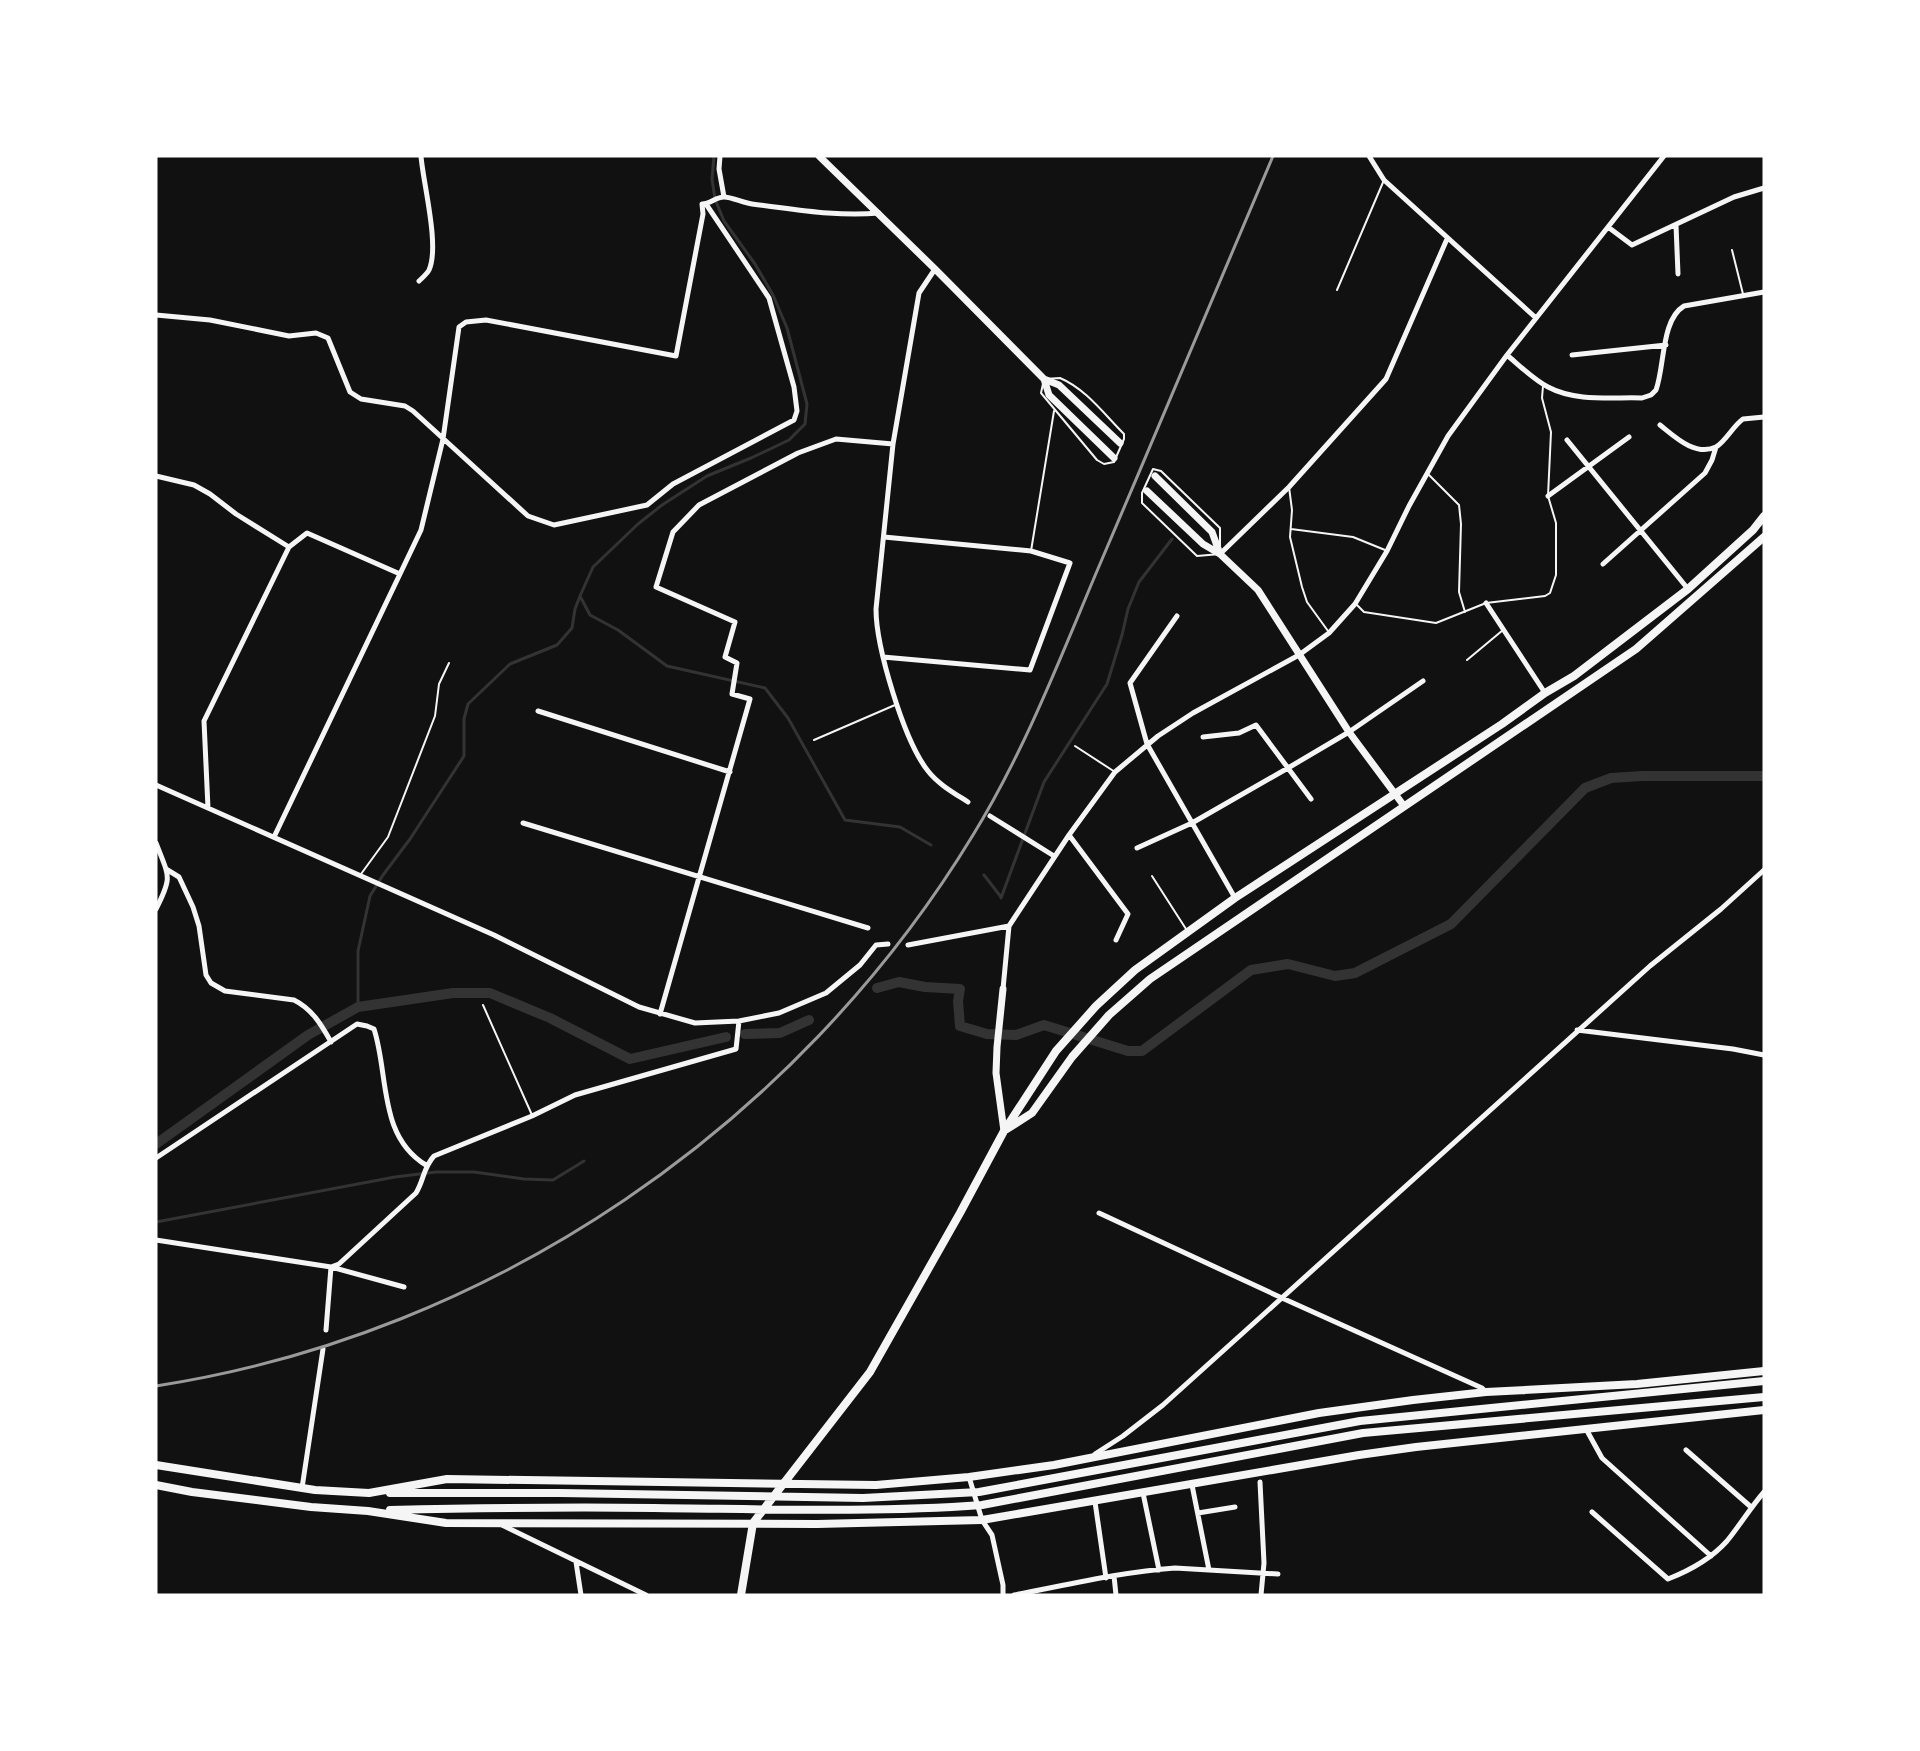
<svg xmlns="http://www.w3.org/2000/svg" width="1920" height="1751" font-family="'DejaVu Sans',sans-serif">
  <rect width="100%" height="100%" fill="#111"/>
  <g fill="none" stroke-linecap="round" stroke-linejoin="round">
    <!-- stream -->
    <path stroke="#333" stroke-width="3" d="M714,156L712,179L715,199L724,221L755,264L773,295L787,328L807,404L805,424L789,440L751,458L707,476L662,505L638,524L593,567L580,596L590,615L618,630L667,666L765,688L788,718L845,820L900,827L931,845
      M984,875L1001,897
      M1001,898L1044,782L1107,684L1122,635L1128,609L1139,582L1172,539
      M358,1007V951L370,896L383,875L410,839L464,756V719L468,704L510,664L557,645L572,628L575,609L580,596
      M156,1222L395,1177L436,1172H474L524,1179L553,1180L584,1161"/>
    <!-- canal -->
    <path stroke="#333" stroke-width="10" d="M877,988L899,982L925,987L960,989L958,1001L960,1026L987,1034L1016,1035L1044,1025L1128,1051H1142L1251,970L1288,964L1335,976L1355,973L1451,924L1585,788L1611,778L1642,776H1764
      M745,1034L780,1033L809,1020
      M156,1144L308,1035L358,1007L453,993H490L550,1018L630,1059L726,1037"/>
    <!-- service -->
    <path stroke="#f5f5f5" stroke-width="2" d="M1732,250L1743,294
      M1337,290L1384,180
      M1060,378C1086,389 1104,414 1124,434V439L1114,462L1104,464L1097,460L1041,393L1044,379Z
      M1153,469L1161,471L1220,528V554L1197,556L1142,503V493Z
      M1429,475L1459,505L1461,524L1459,592L1465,612
      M1289,487L1292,510L1290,537L1302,587L1307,602L1328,631
      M1291,529L1353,537L1385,550
      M1031,551L1054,411
      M1357,605L1364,612L1436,623L1486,603L1545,596L1550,593L1556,575V523L1548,496L1551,432L1542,398L1543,386
      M1467,660L1503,630
      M814,740L895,705
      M1075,746L1115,772
      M361,874L388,837L435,716L439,684L449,663
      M1152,876L1186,929
      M483,1005L532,1115"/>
    <!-- minor -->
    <path stroke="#f5f5f5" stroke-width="5" d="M720,156L719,169L724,197
      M1369,156L1384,180L1536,318
      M1676,225L1678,274
      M1608,227L1632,245L1734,197L1764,188
      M935,269L919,293L893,444L876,609C876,647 904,741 928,771C938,784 954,793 968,802
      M419,281C422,278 427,274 429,270C440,246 423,183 421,156
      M156,315L210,320L289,336L316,333L328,338L350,392L361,399L405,406L413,411L528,516L554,525L647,505L673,484L794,420L797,411L794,387L769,298L706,204
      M1507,355C1520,366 1533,379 1548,387C1576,402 1612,397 1642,398L1651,395L1656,390C1665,365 1661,320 1684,306L1764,292
      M1572,355L1666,345
      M1660,425C1674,436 1695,457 1716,447C1726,441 1733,426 1743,419L1764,417
      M1567,440L1688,589
      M156,476L194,485L210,494L236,514L289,547
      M1548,496L1629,437
      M1220,554L1289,487L1386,379L1447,239
      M1603,564L1705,473L1712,460L1716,447
      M400,574L421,530L443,439L459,327L466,322L486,320L676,356L703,214L702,204C710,204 716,197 724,197C732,197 743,203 752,204C794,209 836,217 879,213
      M1486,603L1545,693
      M1177,616L1130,683L1147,744L1235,898
      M883,657L1030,670L1070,563L1031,551L884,537
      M538,711L730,772
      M1203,737L1239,733L1256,725L1311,799
      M156,785L494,935L639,1007L695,1023L739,1021L779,1013L826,993L860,965L876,945L888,944
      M208,808L204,721L289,547L307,533L400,574L274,837
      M990,816L1054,856
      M523,823L868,928
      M1069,835L1128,914L1116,940
      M156,843C169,877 173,876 156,909
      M1137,848L1192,823L1288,768L1349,732L1423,681
      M166,869L179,877L193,907L199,926L206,975L211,983L225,991L294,1000C312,1009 321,1024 331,1042
      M908,945L1009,926
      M1003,989L1009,926L1069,835L1115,772L1158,736L1193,713L1299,655L1329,633L1355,604L1387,551L1409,506L1448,436L1507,355L1664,156
      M660,1014L750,699L732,694L737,663L725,657L735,622L656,587L673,532L699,505L798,453L836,439L893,444
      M1577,1030L1733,1049L1764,1055
      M156,1158L357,1024L367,1026L374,1029C389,1075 378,1136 426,1165
      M1099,1213L1282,1298L1482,1388L1486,1392
      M156,1240L331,1267L339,1264L416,1193C424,1180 423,1168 434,1156L532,1116L575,1095L736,1049L739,1021
      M326,1330L331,1267L404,1287
      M1586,1429L1602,1458L1711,1556
      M1686,1450L1751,1507
      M1095,1454L1123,1436L1163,1405L1650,966L1721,909L1764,870
      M969,1477L982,1520L992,1535L1003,1585V1595
      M1260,1482L1264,1563L1261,1595
      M1192,1485L1209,1570
      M302,1488L323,1349
      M1143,1493L1159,1570
      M1095,1502L1106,1578
      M1592,1512L1668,1579C1691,1570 1711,1559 1727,1541C1740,1525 1751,1507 1764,1492
      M1198,1513L1235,1507
      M502,1525L646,1595
      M576,1562L581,1595
      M1114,1576L1116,1595
      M1014,1595C1067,1585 1121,1572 1175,1568L1278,1574"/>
    <!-- tertiary -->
    <path stroke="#f5f5f5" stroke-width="7" d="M819,156L935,269L1044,379L1059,385L1120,443
      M1044,379L1049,395L1114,458
      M1155,476L1212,532L1220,554
      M1147,491L1203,544L1220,554L1258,590L1349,732L1404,806
      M1003,989L997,1047L996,1073L1004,1131"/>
    <!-- primary -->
    <path stroke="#f5f5f5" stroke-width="8" d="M1007,1129L1032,1113L1072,1057L1109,1015L1150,979L1636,649L1764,537
      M156,1465L315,1490L369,1493L447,1479L876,1485L969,1477L1054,1465L1319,1413L1413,1400L1486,1392L1637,1384L1764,1371
      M156,1485L192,1492L311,1507L368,1511L446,1523L817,1524L982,1520L1359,1455L1416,1447L1764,1410
      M390,1493H560L863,1498L979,1492L1360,1421L1764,1381
      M390,1510C478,1508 566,1507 654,1508C763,1509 873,1513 982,1505L1363,1433L1764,1397
      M741,1595L753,1523L870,1372L960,1213L1004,1131L1056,1051L1096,1006L1135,970L1235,898L1502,724L1545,693L1574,676L1688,589L1753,530L1764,516"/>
    <!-- rail -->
    <path stroke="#9a9a9a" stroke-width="3" d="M156,1386C493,1334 797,1125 973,835C1024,752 1059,661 1097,571C1156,433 1214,295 1273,156"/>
  </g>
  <!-- border -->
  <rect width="1920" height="1751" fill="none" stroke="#ffffff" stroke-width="315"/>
</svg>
